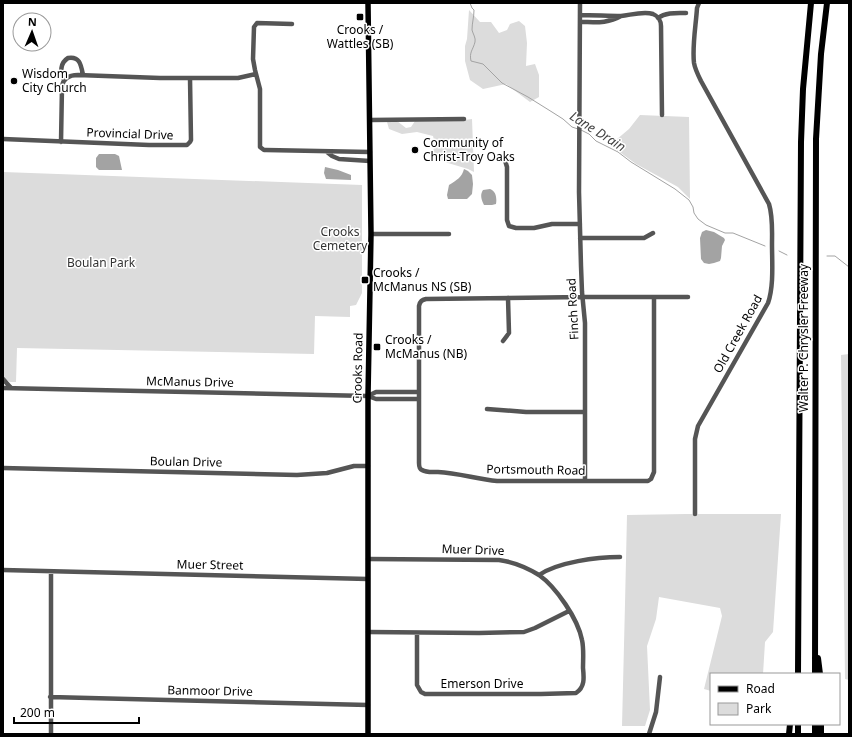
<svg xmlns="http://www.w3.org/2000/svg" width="852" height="737" font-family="'Noto Sans',sans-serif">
  <rect width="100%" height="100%" fill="#fff"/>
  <!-- green -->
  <path fill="#dcdcdc" d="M469,10L480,22H491L499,33L507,30L510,24L519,21L525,26L527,43L526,66L535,64L539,75V97L530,102L506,84L483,89L470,80L465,61V46L467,39Z
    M640,115L689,117L690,199L678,187L636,164L610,145L629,129Z
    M472,119L474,172L468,169L448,163L432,155L435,144L433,136L417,132L402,134L389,129L387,122L397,121L406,128L411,127L415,121H457Z
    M3,172L362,185V293L356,305L350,306V317L315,316L314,354L17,348L16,382H10L3,378Z
    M849,354V680L845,679L841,355Z
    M686,514H781L773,632L765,642L763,674H711V691L704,689L722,616L720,608L659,597L656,619L647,646L650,710L645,726H622L625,604L627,515Z"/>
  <!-- water -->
  <path fill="#a3a3a3" d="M99,154H115L119,156L122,170H99L96,167V158Z
    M325,167L338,170L351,175V180L326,179L324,173Z
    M464,169L468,171L472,175L473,184L472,194L467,199H448L447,195L449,185C457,180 462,177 464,169Z
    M490,189C496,191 497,198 496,204L492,205H484C481,199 480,195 483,190Z
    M706,230L714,232L724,238L725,240L722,246L721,258L720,261L714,263L709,264L704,263L701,259L700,238L702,232Z"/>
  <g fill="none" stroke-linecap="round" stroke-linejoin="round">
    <!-- stream -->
    <path stroke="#a3a3a3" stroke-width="1" d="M470,3L472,8L474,10C474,17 472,23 472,30C473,34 476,38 475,42C473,50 469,52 471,61L483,64L502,83L528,97L552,112L563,119L572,127L578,129
      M581,130L589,134L596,141L618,152L631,162L675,189L689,200L693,207L694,213L698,219L706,225L725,233H733L765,246
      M779,251L787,255
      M827,256H835L849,267"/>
    <!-- minor -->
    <path stroke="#555" stroke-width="4.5" d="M580,3L579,192L581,266L582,292L585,323V481
      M580,15C594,15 608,16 621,16C631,15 643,11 653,14C658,16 661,21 661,26L662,115
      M658,18C666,12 677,13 686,13
      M580,22C595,22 607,24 621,16
      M292,24L257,23L254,27L253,59L255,70L260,89V147L264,150H266L370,152
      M64,80C60,72 60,63 68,58C80,56 81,65 83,75
      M370,120L464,119
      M3,139L149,145H187L190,142L191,140L190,78
      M61,142L62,87C63,78 69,75 78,75L160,78H238L256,74
      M327,152L332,156L339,159L370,161
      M504,157L507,167V220L509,226L516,228H534L552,224H580
      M371,234H449
      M580,238H644L653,233
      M654,297V472L651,479L648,481H497C477,479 458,473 438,472C433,472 427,473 422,470C419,469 419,466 419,463V306C420,301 422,300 426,299L583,297H688
      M503,341L509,333L508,298
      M3,379L11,388
      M3,388L368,396L376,399H419
      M368,396L376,392H419
      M487,409L526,412H585
      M3,468L297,475L327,473L354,466H368
      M695,514V439L698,426L768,303C774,286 772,262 772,244C772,231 773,217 769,204L701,81C698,75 695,69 694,63C692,46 696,25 697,8L699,3
      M368,559L499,560C514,562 526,567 539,575C558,562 597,557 620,557
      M3,570L368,579
      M368,632L479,633L524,632L535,628L569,611
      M417,633V685L421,692L425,694H541L576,693C585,687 584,678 583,668C583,659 584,649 582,640C578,619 556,587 539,575
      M50,697L368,705
      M51,734V572
      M649,734L656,712L660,677"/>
    <!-- major -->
    <path stroke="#000" stroke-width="5.5" d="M368,734V396L371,234L368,3"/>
    <!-- highway -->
    <path stroke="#000" stroke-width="6" d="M818,658L820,674
      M798,674L801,142L803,89L811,3
      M815,674L816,139L821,54L827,3
      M798,724V734
      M821,724V734
      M789,734L790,724
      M815,734V724"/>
  </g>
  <!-- markers -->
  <g fill="#000" stroke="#fff" stroke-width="1.5">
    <rect x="356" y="13" width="8" height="8" rx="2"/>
    <circle cx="14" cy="81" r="4"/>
    <circle cx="415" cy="150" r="4"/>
    <rect x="361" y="276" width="8" height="8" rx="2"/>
    <rect x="373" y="343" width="8" height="8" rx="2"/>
  </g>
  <g text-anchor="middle" stroke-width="3" stroke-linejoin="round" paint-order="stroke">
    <!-- poi labels -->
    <g font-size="12" fill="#000" stroke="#fff" text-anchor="start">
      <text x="360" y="34" text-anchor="middle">Crooks /<tspan x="360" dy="14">Wattles (SB)</tspan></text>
      <text x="22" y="78">Wisdom<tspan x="22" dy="14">City Church</tspan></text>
      <text x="423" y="147">Community of<tspan x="423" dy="14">Christ-Troy Oaks</tspan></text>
      <text x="373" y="277">Crooks /<tspan x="373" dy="14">McManus NS (SB)</tspan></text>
      <text x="385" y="344">Crooks /<tspan x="385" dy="14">McManus (NB)</tspan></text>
    </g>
    <!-- street labels -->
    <g font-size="12" fill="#000" stroke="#fff">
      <text transform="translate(130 134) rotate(2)" y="4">Provincial Drive</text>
      <text transform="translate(573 309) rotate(-93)" y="4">Finch Road</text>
      <text transform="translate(738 334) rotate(-61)" y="4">Old Creek Road</text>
      <text transform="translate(804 338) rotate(-90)" y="4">Walter P. Chrysler Freeway</text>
      <text transform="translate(358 368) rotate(-89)" y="4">Crooks Road</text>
      <text transform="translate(190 382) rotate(1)" y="4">McManus Drive</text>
      <text transform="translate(186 462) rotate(1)" y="4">Boulan Drive</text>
      <text transform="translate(536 470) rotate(1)" y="4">Portsmouth Road</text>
      <text transform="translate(473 550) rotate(2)" y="4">Muer Drive</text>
      <text transform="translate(210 565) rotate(1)" y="4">Muer Street</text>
      <text x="482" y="688">Emerson Drive</text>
      <text transform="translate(210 691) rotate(1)" y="4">Banmoor Drive</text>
    </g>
    <!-- park labels -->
    <g font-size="12" fill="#333" stroke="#fff">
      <text x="340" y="236">Crooks<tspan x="340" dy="14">Cemetery</tspan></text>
      <text x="101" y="267">Boulan Park</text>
    </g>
    <!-- water labels -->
    <g font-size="13" font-style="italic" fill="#444" stroke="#fff">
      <text transform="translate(598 131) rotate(32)" y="5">Lane Drain</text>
    </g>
  </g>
  <!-- border -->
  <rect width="852" height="737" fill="none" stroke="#000000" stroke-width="8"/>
  <!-- legend -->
  <rect x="710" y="673" width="130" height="52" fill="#ffffff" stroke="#999999"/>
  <rect x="718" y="686" width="20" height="6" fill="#000000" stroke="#999999"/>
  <text x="746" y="693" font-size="12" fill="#000000">Road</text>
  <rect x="718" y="703" width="20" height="12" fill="#dcdcdc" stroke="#999999"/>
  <text x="746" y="713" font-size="12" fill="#000000">Park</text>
  <!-- north arrow -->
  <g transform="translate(32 32) rotate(2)"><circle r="19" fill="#ffffff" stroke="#999999"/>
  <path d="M0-3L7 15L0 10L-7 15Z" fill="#000000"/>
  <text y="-6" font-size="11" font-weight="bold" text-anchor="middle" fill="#000000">N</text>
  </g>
  <!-- scale -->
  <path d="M14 717v6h125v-6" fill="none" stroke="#000000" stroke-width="2"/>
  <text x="20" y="717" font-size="12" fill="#000000" stroke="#ffffff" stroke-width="3" paint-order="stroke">200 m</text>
</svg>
